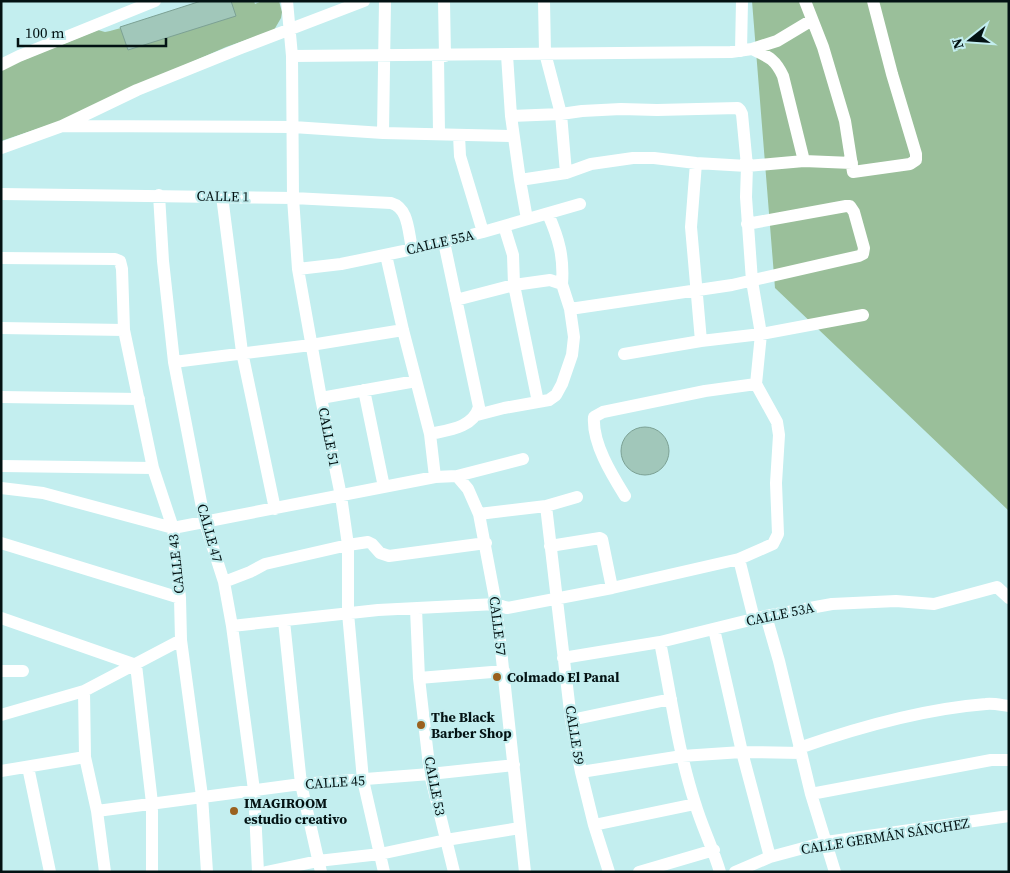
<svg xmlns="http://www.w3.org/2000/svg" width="1010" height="873" font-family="'Source Serif 4',serif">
  <rect width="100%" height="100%" fill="#c3eeef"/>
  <!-- green -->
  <path fill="#9abf9a" d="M218,1H254L255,4L262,1H279L282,12L281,18L274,30L226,47L137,86L67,119L1,141V69L98,30L105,32L110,31Z
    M752,1H1009V511L775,288Z"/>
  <!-- building -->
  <path fill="#a1c7ba" stroke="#7ca194" d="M201,1H231L236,16L128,50L120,27Z
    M621 451a24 24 0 1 1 48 0a24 24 0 1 1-48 0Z"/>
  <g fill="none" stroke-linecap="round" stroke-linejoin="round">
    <!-- minor -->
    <path stroke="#fff" stroke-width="12" d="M287,1L292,56L293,198L298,269L321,398L341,496L348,545V613L363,780L384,872
      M444,1L445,56
      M544,1L545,53L561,114L566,173
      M805,1L823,47L845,121L853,172L910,164L916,160V154L892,74L873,1
      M752,49C769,57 775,59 783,76L804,161
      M741,51L742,1
      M507,55L511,116L520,180L566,173L591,164L633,158H654L696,163L747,166L742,114L740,110L738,108L657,110L621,109L582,111L561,114L511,116
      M292,56L731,52L752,49L777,41L812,20
      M438,56L439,134
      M1,65L19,56L155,1
      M62,126L293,127L383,133L513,136
      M383,133L385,1
      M459,135L460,156L483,232
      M1,148L62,126L137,90L241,48L364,1
      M696,163L691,227L701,341
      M520,180L527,219
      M1,194L293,198L391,203C409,208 408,232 412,248
      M159,195L163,261L174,362L205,523L224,582L232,626L254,790L258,872
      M222,196L242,352L275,509
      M548,214C559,239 564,257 562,284
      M504,226L513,255L514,285L538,402
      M386,255L403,330L430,434L435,477
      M1,258L115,259L120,261L122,269L124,330L153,468L173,528L180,598L181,640L202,796L207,872
      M298,269L341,264L423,247L483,232L580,204
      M456,300L514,285L550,280L562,284L570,309L732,285L859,256L863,254L864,248L854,212L850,206H846L747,224
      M1,328L124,330
      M624,354L701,341L761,334L863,315
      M174,362L311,345L403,330
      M364,390L384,487
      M1,397L139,399
      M321,398L416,381
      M477,415L504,408L549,400L556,395L562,384L572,355L574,337L570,309
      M430,434C448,430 473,428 479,407L444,242
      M1,466L153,468
      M457,476L468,489L479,514L496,604L525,872
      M1,488L43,493L173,528L435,477L457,476L523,459
      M625,496C612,475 592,443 594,417L603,412L705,391L756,384L761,334L752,281L746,197L747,166L804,161L852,163
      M546,506L571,720L581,772L594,825L609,872
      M479,514L546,506L577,497
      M1,543L180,598
      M550,546L600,538L602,539L612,588
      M739,559L754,619
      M224,582L250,572L265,564L348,545L368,542L372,544L380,553L389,556L486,543
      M416,609L419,678L430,774L454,872
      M766,616L779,661L811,794L835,872
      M1,618L136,665L152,803V872
      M284,621L301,784L321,872
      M232,626L378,610L496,604L507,608L612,588L739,559L773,544L778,534L776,483L779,435L777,422L756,384
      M714,629L742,752L770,857
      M660,642C671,696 678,751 695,803C702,827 713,848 720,872
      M563,658L660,642L766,616L832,604L896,601L934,604L997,587L1009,598
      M1,671H23
      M419,678L504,671
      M84,691L85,757L97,811L105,872
      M1,715L84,691L181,640
      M571,720L671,699
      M799,748C859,727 922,709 986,704C993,703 1001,705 1009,706
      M28,767L50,872
      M1,771L85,757
      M581,772L682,756L742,752L801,753
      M811,794L991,760H1009
      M97,811L301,784L430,774L514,765
      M594,825L695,804
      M266,872L318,861L380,854L446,840L520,828
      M639,872L714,850
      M735,872L770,857L826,842L1009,816"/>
  </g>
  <!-- markers -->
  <g fill="#9a611e" stroke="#c3eeef" stroke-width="2">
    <circle cx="497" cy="677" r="5"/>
    <circle cx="421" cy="725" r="5"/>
    <circle cx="234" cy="811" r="5"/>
  </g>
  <g text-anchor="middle" stroke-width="4.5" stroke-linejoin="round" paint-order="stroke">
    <!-- street labels -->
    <g font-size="14" fill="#031213" stroke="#c3eeef">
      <text transform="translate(223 196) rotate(1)" y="5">CALLE 1</text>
      <text transform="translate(440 242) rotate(-13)" y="5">CALLE 55A</text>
      <text transform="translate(329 437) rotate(79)" y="5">CALLE 51</text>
      <text transform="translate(210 533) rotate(74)" y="5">CALLE 47</text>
      <text transform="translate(176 564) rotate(-96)" y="5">CALLE 43</text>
      <text transform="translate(780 614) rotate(-12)" y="5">CALLE 53A</text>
      <text transform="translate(498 626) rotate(83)" y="5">CALLE 57</text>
      <text transform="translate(575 735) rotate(81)" y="5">CALLE 59</text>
      <text transform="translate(335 782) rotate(-4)" y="5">CALLE 45</text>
      <text transform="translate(435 786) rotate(79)" y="5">CALLE 53</text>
      <text transform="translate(885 836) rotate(-9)" y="5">CALLE GERMÁN SÁNCHEZ</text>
    </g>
    <!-- poi labels -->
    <g font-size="14" font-weight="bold" fill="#031213" stroke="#c3eeef" text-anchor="start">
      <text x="507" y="682">Colmado El Panal</text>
      <text x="431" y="722">The Black<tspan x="431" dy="16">Barber Shop</tspan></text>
      <text x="244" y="808">IMAGIROOM<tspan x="244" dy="16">estudio creativo</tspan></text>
    </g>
  </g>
  <!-- border -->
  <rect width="1010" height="873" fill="none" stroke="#031213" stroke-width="5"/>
  <!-- north arrow -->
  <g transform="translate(970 40) rotate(253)" stroke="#c3eeef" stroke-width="4" paint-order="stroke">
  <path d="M0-4L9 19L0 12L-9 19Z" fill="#031213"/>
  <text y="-8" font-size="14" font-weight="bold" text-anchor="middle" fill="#031213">N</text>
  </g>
  <!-- scale -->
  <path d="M18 38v8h148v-8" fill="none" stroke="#031213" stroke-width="2.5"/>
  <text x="25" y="38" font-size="15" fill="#031213" stroke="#c3eeef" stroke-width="4" paint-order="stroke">100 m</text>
</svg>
